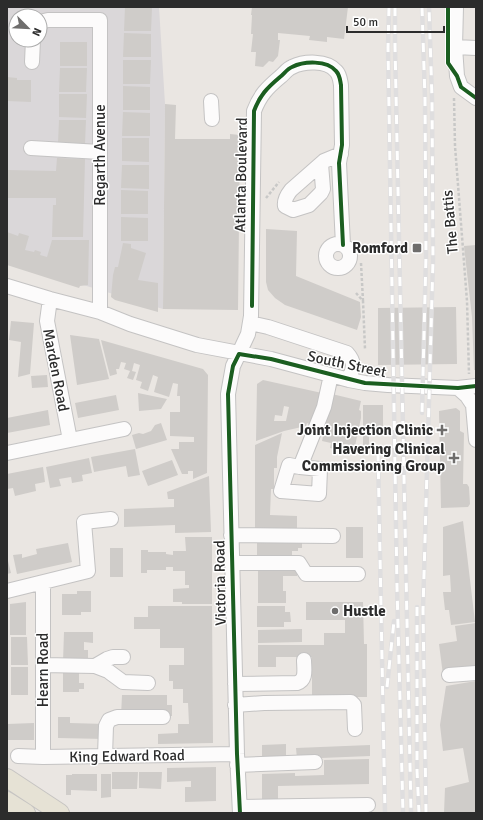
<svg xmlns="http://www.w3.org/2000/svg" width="483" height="820" font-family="Signika,sans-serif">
  <rect width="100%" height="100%" fill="#eae6e2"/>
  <!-- industrial -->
  <path fill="#dad7d9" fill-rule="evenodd" d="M7,7H159L165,104L163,309L7,262ZM16,16H40V40H16Z"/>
  <!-- building -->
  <path fill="#cfccc9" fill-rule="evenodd" d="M125,7L152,8L151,31H124Z
    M252,7H348L344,39L327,37V42L309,40L310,36L278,33V40H280L278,56L273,62L269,61L263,67L255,66L256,52H251L253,34H251L252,15H251Z
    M124,33L151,34V57H123Z
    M60,42H87V66H60Z
    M123,60H151L150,84H123Z
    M60,68H87L86,92H59Z
    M7,77L17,78V80H31V102L7,101Z
    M123,86L150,87V110H123Z
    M59,94H87L86,118L59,117Z
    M165,104L176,105L175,139H230V134L240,135L238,310L163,309Z
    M123,112L150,113V136H122Z
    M59,120H86L85,144L58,143Z
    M122,138H149V162L122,161Z
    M57,158L85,159L83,237H52L53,205H56V198H7V170L56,171Z
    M122,165H149V189L121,188Z
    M121,190L148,191V214H121Z
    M121,217L148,218V241H121Z
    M266,229L297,231L296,276L360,302L361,317L357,330L285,305L275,298L268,290L266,282Z
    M7,232L18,236L19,233L29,236L25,250L34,252L35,250L41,252L40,255L47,257L52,240H89L88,285L80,286L79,288L7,265Z
    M123,243L131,244V248L146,253L138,280L158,283V312L115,300L111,297L113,275L115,267H118Z
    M476,245V370H474L472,317L464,246Z
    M456,307L457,364L378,365V308Z
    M11,321L34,323L30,374L18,377L21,342L9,340Z
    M70,335L99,339L109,379L77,385Z
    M101,340L203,369L208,375L207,473L193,479V471H188V474H182L171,449H179V442H194V437L170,436V412H180V396H177L178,384L173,383L169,397L154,392L158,377L153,375L148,391L140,388L142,382L136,380L140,365L134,363L132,371L136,372L133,380L127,378L130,371L124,369L126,363L121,362L119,369H116L117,374L110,376Z
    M47,375L48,387L32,388L31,376Z
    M263,380L322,393L311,425L307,423L306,426L284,431L256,441L257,384ZM284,406L289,407L286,421H274L275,415L282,416Z
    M138,393L167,399L161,409L139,411Z
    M332,394L361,401L359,410L361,411V418L355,446L343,444L342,450L330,448L331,443L322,441Z
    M116,395L119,410L78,418L75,403Z
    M363,405H383V434L369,433V455H363Z
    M456,408L460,411V431L464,433L463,484H467L469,487L470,504L468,507L441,508L439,411Z
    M48,410L50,425L7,433V418Z
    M161,423L167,440L136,449L132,435L139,433L143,434L151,431L155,425Z
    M282,433L277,457V468H274V489H271L270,515L297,516V532L255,531V445Z
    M135,449L140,475L128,477L126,466L94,472L91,457Z
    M89,458L92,473L82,475L83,481L72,483L71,477L59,479L61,486L50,488L46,467Z
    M172,460L178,475L148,486L142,471Z
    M43,467L45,482L35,484L36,491L15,496L13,488L7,489V474Z
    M209,476L211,532L175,533V525L124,527V509L174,507V499H168L167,492Z
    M463,521L475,622L451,625L449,610H445L443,592H451L450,575L443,576V527Z
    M346,527H363V558H346Z
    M185,537H212V604H182V602H173V589L189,588V585H185V571H173V567H166V570H147V573H141V550H148V552H166V554L173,555V551H186Z
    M302,540V548H298V551H292V558H257V541Z
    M68,543L72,562L17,574L13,555L22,554V558L37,554L36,549Z
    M110,548H123V577H110Z
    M7,557L11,573L7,574Z
    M258,564L297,567V576H283V591H286V603H258Z
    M77,591H91V612H81V615H62V594H77Z
    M26,602V635H10V604Z
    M306,602H363L364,644H367V697H312V657H276V667H258V645H324V633H345V620H306Z
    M148,606H212L213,743L158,744V734L178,733V724H189L188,703H183V689H173V681H169V665H184V648H160V629H134V617H148Z
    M257,606H285V612H290L291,622H284V627H257Z
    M476,623V667L443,675L439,644L457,641L455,626Z
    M302,629V642L258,643V630Z
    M64,632H93V643L84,642V650H88V663L63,662Z
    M11,637H27L28,665H11Z
    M11,667H28V695H11Z
    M63,673H79V683H84V689H79V692H63Z
    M476,681V812L444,813L445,788L469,782L463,748L443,751L440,725L446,686Z
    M122,695H167V705H172V716H121Z
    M58,717H70V723L105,724V739L58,738Z
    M34,723V740H7V724Z
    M286,744V757H262V745Z
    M370,745V756L297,759L296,748Z
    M369,759V784L278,786V799H262V774L295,773V776L324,775V760Z
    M216,767V801L185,802V787H191V781L167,782V768Z
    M112,772H138L137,789H112Z
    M139,772H162L161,789L139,788Z
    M72,774H97V791L71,790V795H66V775H72Z
    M101,774H111V797L101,798Z"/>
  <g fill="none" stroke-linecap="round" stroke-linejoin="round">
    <!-- minor casing -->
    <g stroke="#c4c3c3" stroke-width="16">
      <path id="minor" d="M456,7L455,47L457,76L461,87L476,98
        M40,22L48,20H100V312
        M455,47L476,48
        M32,62L33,40
        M211,101L212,119
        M31,148L100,152
        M321,164L323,189L321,193L309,205L293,210L285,206C284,200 287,195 291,190L324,161L341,154
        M326 256a12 12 0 1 1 24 0a12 12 0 1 1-24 0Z
        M7,286L50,299L100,312L130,324L197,345L271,359L349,380L365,383L388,385L458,388L476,386
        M50,299L47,321L70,440
        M250,323L268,327L347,353C356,363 353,368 349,380
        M458,388L467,396L473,405L476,440
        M7,453L124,429
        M300,467L289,465L281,491L319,494L320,469L300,467L324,407L331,375
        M231,535L333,536
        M232,563H299L306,574H358
        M43,583V757
        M7,591L88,571L84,522L111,519
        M43,665L95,666L107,659L113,657H123
        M95,666L108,671L123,682L148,683
        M449,675L476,673
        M235,684L297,683C307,680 304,669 304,660
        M235,705L264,703L351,702L354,705L355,729
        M18,756L43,757L237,754
        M105,756L106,726L109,720L117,717H163
        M237,765L315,762
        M240,807L368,805
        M240,813L237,754L228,394L233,366L248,334L251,316L254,111C260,95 267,88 280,77C284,74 287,69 292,67C304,61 327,60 336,71C340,75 340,80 341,85L342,145L339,163L343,245"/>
    </g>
    <!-- major casing -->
    <g stroke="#c6c4c2" stroke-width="20">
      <path id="major" d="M7,778L60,813
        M7,801L26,813"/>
    </g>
    <!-- path -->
    <path stroke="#c8c8c7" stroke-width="2.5" stroke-dasharray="3 2" stroke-linecap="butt" d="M454,98L455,146L467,301L469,374
      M266,198L279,182
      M361,263L363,301
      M356,293L363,301L365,349"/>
    <!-- minor -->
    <use href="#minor" stroke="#fcfbfb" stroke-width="14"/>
    <!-- major -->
    <use href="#major" stroke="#e6e2d5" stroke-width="18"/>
    <!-- rail casing -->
    <g stroke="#dfdedf" stroke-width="4.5">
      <path id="rail" d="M389,7L388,48L397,587L403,813
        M395,7V46L411,813
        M422,7L425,99L426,256L422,413
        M378,452L385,813
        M417,607V770L419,813
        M387,687L394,621
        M426,813L423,610L433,261L432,98L429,7"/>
    </g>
    <!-- rail -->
    <use href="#rail" stroke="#fff" stroke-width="3" stroke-dasharray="9" stroke-linecap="butt"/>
    <!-- cycleway casing -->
    <g stroke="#fff" stroke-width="6">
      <path id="cycleway" d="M448,7V63L457,76L461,87L476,98
        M252,306L254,111C260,95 267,88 280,77C284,74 287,69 292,67C304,61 327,60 336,71C340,75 340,80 341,85L342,145L339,163L343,245
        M240,813L237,754L228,394L233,366L239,354L271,359L365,383L458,388L476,386"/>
    </g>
    <!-- cycleway -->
    <use href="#cycleway" stroke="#1b5e20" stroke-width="4"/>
  </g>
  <!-- markers -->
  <g fill="#6e6d6c" stroke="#fff" stroke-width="1.5">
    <rect x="412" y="243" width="10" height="10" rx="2"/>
    <path d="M440 424h4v4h4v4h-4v4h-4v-4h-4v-4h4z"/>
    <path d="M452 452h4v4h4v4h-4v4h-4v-4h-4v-4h4z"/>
    <circle cx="335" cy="611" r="4"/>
  </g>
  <g text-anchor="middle" stroke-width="3" stroke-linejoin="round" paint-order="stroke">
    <!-- street labels -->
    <g font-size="15" fill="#2c2c2c" stroke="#fff">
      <text transform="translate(100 155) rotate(-90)" y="5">Regarth Avenue</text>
      <text transform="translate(241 175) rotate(-89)" y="5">Atlanta Boulevard</text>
      <text transform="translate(450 222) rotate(-95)" y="5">The Battis</text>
      <text transform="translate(347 364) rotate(12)" y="5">South Street</text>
      <text transform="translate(56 370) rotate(79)" y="5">Marden Road</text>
      <text transform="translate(220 583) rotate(-91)" y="5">Victoria Road</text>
      <text transform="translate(43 670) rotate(-90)" y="5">Hearn Road</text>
      <text transform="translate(127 756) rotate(-1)" y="5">King Edward Road</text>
    </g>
    <!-- poi labels -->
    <g font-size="15" font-weight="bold" fill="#2c2c2c" stroke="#fff" text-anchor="end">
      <text x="408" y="253">Romford</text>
      <text x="433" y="435">Joint Injection Clinic</text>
      <text x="445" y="454">Havering Clinical<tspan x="445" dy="17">Commissioning Group</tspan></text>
      <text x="343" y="616" text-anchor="start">Hustle</text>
    </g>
  </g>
  <!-- border -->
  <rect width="483" height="820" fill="none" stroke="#2c2c2c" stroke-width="16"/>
  <!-- north arrow -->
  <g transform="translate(28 28) rotate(114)"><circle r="19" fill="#ffffff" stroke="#ababab"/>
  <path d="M0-3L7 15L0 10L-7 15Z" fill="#6e6d6c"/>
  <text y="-6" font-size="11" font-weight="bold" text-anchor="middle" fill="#2c2c2c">N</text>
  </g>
  <!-- scale -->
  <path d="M347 26v6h97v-6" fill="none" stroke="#2c2c2c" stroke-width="2"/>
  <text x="353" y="26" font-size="12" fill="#2c2c2c" stroke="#ffffff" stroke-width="3" paint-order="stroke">50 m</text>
</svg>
